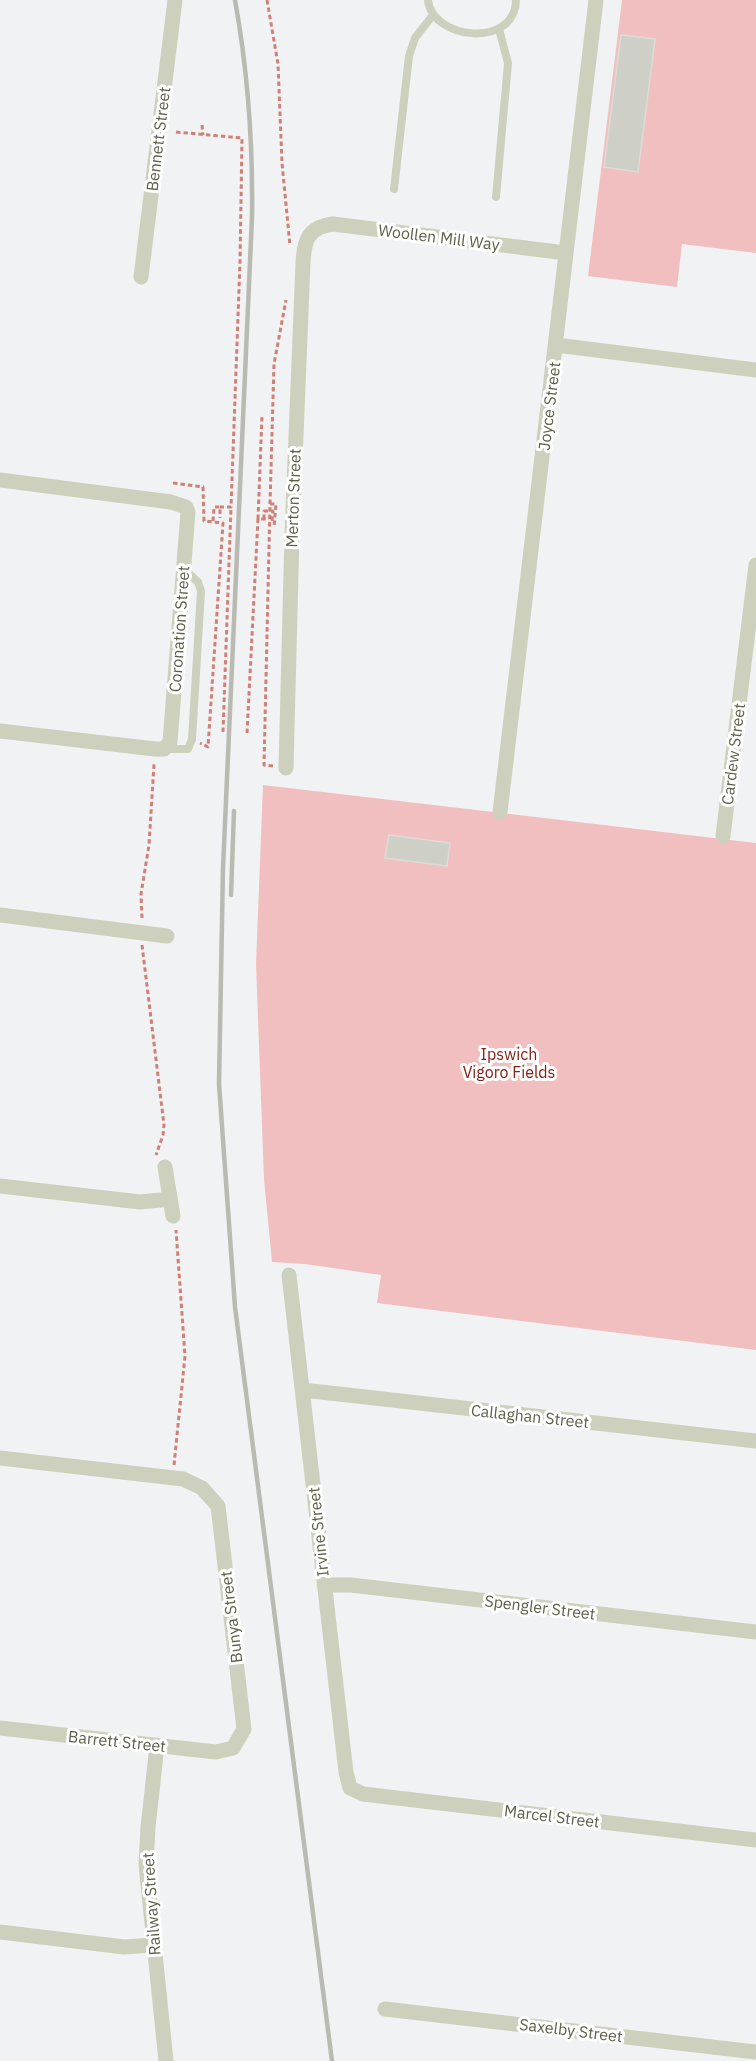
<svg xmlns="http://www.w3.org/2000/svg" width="756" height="2061" font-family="'IBM Plex Sans',sans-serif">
  <rect width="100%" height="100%" fill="#f1f2f3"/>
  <!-- green -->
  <path fill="#f1bfbf" d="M622,0H756V253L682,244L677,287L588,276Z
    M263,785L756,843V1350L377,1303L381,1275L305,1264L272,1262L264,1179L256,964Z"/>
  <!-- building -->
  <path fill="#ced0c8" stroke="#dadcd5" stroke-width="1.5" d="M621,35L655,39L638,172L604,167Z
    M389,835L450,843L447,866L385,858Z"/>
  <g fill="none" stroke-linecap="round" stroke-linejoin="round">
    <!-- path -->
    <path stroke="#d08076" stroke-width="3" stroke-dasharray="4.5 3" stroke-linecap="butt" d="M267,0L278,64L282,163L290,246
      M202,125L203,135
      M176,132L242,138L240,262L231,507H220
      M173,483L203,487L204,521L223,523L208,747L200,743
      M270,504L274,364L286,300
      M258,519L262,416
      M213,521L214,507H220V518
      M223,732L231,507
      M247,733L258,519H269
      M273,766L264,765L270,504H276L274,527
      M142,918L141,894L149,845L154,764
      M142,945L164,1125L163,1135L156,1155
      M174,1465L185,1356L176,1230"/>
    <!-- lane -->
    <path stroke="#ced0be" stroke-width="8" d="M428,0C432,40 515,49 516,0
      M394,189L409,56L415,38L433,15
      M496,197L508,63L499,29
      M164,749H188L192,739L201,591L198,582L185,570"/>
    <!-- street -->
    <path stroke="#ced0be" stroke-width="15" d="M141,277L175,0
      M556,345L756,370
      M0,480L171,502L186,507L188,512L170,742L164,749H155L0,731
      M286,768L292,534L303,263C304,241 308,227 333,224L566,253
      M500,812L596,0
      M723,836L756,565
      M0,915L167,936
      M165,1167L173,1216
      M0,1186L140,1202L170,1199
      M289,1275L346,1772L350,1788L363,1794L756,1840
      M303,1390L756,1441
      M0,1458L183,1479L202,1488L218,1506L244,1729L233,1748L216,1752L0,1728
      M324,1585H351L756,1632
      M157,1746L148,1827L146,1865L166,2061
      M0,1932L124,1947L154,1945
      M385,2009L756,2052"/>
    <!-- rail -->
    <path stroke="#b9bbb3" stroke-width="4.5" d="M235,0C248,72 253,144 252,217L223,868L219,1084L235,1307L332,2061
      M231,895L234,811"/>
    <!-- path-bridge -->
    <path stroke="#d08076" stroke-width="3" stroke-dasharray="4.5 3" stroke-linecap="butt" d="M264,519V511H273L272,521"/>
  </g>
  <g text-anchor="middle" stroke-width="6" stroke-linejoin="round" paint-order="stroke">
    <!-- street labels -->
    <g font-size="16" fill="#5d5f48" stroke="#fff">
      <text transform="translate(158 139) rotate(-83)" y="6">Bennett Street</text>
      <text transform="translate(439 237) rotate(7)" y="6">Woollen Mill Way</text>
      <text transform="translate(549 406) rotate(-83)" y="6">Joyce Street</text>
      <text transform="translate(293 498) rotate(-88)" y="6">Merton Street</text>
      <text transform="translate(179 629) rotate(-86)" y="6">Coronation Street</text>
      <text transform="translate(733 754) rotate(-83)" y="6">Cardew Street</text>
      <text transform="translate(530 1416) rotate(6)" y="6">Callaghan Street</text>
      <text transform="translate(318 1532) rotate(-96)" y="6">Irvine Street</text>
      <text transform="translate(540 1607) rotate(7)" y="6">Spengler Street</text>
      <text transform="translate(231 1617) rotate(-97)" y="6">Bunya Street</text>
      <text transform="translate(117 1741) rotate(6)" y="6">Barrett Street</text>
      <text transform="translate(552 1816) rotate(7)" y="6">Marcel Street</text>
      <text transform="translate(151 1904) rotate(-94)" y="6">Railway Street</text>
      <text transform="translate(571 2030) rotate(7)" y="6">Saxelby Street</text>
    </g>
    <!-- park labels -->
    <g font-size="16" fill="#842115" stroke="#fff">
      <text x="509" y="1060">Ipswich<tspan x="509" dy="18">Vigoro Fields</tspan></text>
    </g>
  </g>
</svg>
